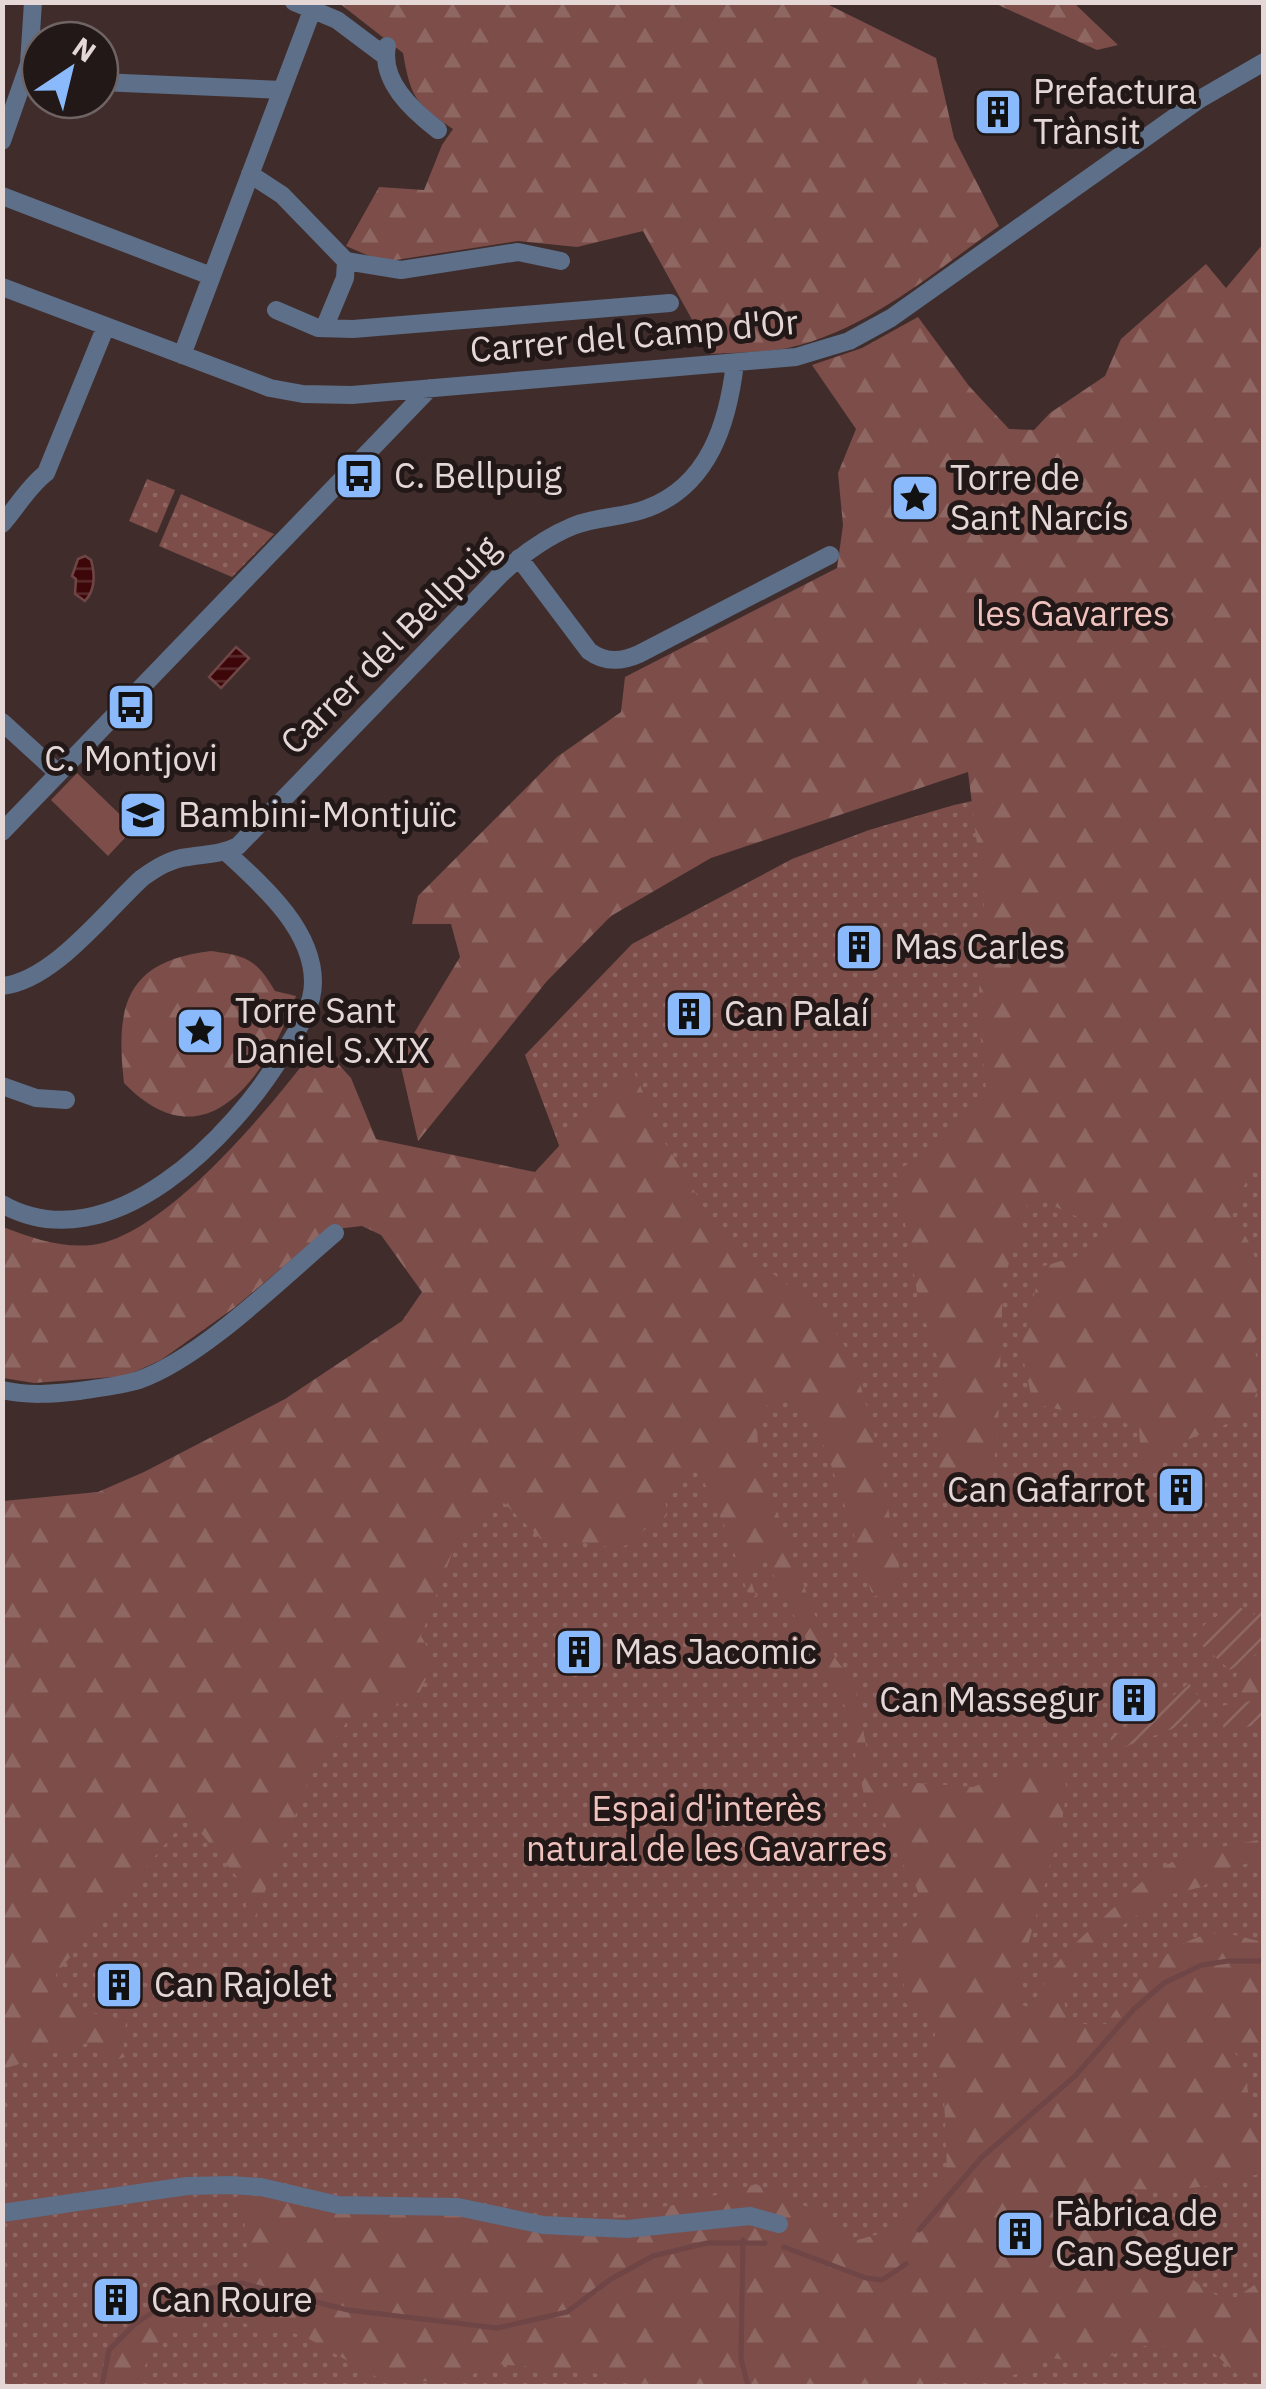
<svg xmlns="http://www.w3.org/2000/svg" width="1266" height="2389" font-family="'IBM Plex Sans',sans-serif">
  <defs>
    <pattern id="grass-dots" width="8" height="8" patternUnits="userSpaceOnUse" patternTransform="scale(2.5)"><rect width="8" height="8" fill="#7c4d49"/><path d="M2 2h.1M6 6h.1" fill="none" stroke="#8e6662" stroke-width="1.8" stroke-linecap="round"/></pattern>
    <pattern id="forest-firs" width="22" height="20" patternUnits="userSpaceOnUse" patternTransform="scale(2.5)"><rect width="22" height="20" fill="#7c4d49"/><path d="M5 1l3.5 6h-7zM16 11l3.5 6h-7z" fill="#8e6662"/></pattern>
    <pattern id="garden-furrows" width="10" height="10" patternUnits="userSpaceOnUse" patternTransform="scale(2.5)"><rect width="10" height="10" fill="#7c4d49"/><path d="M-1 1l2-2M0 10L10 0M9 11l2-2" fill="none" stroke="#8e6662"/></pattern>
    <pattern id="water-rules" width="6" height="5" patternUnits="userSpaceOnUse" patternTransform="scale(2.5)"><rect width="6" height="5" fill="#3d0709"/><path d="M0 2.5h6" fill="none" stroke="#592a2c"/></pattern>
  </defs>
  <rect width="100%" height="100%" fill="#402d2b"/>
  <!-- grass -->
  <path fill="url(#grass-dots)" d="M147,479L175,490L157,533L129,521Z
    M181,494L274,534L232,577L159,546Z
    M1263,737V2386H3L2,1507L152,1486L322,1426L560,1148L525,1055L632,944L792,859L869,830L954,805Z"/>
  <!-- forest -->
  <path fill="url(#forest-firs)" d="M339,3H825L936,58L954,138L999,226C934,272 868,330 788,348C764,353 736,352 711,354L643,231L577,247L518,241L383,262L346,246L379,187L424,190L442,145L453,129C415,103 411,98 403,53Z
    M994,3H1074L1118,45L1097,50Z
    M1263,244L1264,1154L1228,1211C1261,1252 1264,1281 1263,1332L1254,1343L1260,1381L1249,1415L1174,1445L1142,1481L1139,1426L1033,1404L1021,1348L1041,1267L1088,1253L1120,1221L1082,1219L1030,1195L1003,1283L998,1428L991,1489L937,1468L939,1363L918,1298L896,1171L933,1150L987,1098L978,1012L984,900L968,772L711,858L611,916L547,981L418,1141L399,1058L460,957L451,924H412L418,896L557,757L621,712L625,677L837,568L843,525L838,473L856,429L812,365L862,348L918,317L969,386L1009,429L1034,430L1050,413L1105,376L1121,339L1206,264L1226,288Z
    M211,951C247,956 256,959 275,991L296,996C268,1074 206,1168 124,1083C115,1005 126,961 211,951Z
    M319,1043L351,1078L376,1139L535,1172L632,1067L665,1143L721,1235L820,1309L852,1357L872,1424L903,1586L873,1597C860,1559 826,1429 802,1406C796,1400 789,1398 781,1395L767,1405L757,1428L759,1461L813,1611L837,1661L854,1681L871,1771L881,1804L900,1788L918,1783L973,1787L1013,1771L1062,1772L1067,1788L1061,1828L1020,1973L1022,2005L1030,2008L1053,1968L1069,1949L1146,1878L1185,1854L1263,1839V1860L1231,1867L1202,1887L1168,1895L1108,1935L1075,1970L1064,1998L1066,2015C1079,2025 1089,2026 1106,2024C1131,1989 1163,1943 1210,1934C1226,1931 1247,1939 1263,1942V2054L1240,2047L1234,2051C1249,2076 1246,2084 1251,2111C1257,2138 1263,2143 1263,2173L1211,2186L1165,2190L1132,2189C1159,2235 1177,2283 1231,2301L1263,2279V2361L1245,2381L1208,2348L1140,2346L1119,2351L1108,2358L1082,2362L1051,2358L1035,2368L1007,2377H950L932,2386H640L594,2373L497,2364L452,2383L378,2378L302,2335L218,2318L165,2335L150,2352L138,2386H106C108,2377 109,2364 113,2355C133,2311 208,2285 252,2290L241,2193L325,2211L454,2213L600,2236L614,2216L695,2201L756,2184L807,2207L857,2240L898,2229L947,2171L944,2095L931,2059L936,2027L927,2011L906,2004L897,1931C942,1910 911,1881 896,1852C888,1838 885,1822 881,1806L869,1818L845,1706L826,1679L765,1558H748L749,1574L756,1596L749,1597L728,1534L699,1471L673,1481L665,1497L667,1515C661,1524 656,1523 647,1528C640,1533 638,1540 630,1544C609,1554 570,1535 541,1539L500,1499L453,1551L421,1636L435,1660L416,1700L348,1720L312,1772L251,1927L241,1882L188,1817L56,1974L59,2000L86,2012L127,2019L123,2038L125,2057L107,2063L87,2043L3,2069V1501L98,1492L144,1472L285,1399L402,1321L422,1292L381,1235L362,1226L327,1230L234,1308L161,1360L126,1376L34,1383L3,1378V1227C32,1238 60,1248 92,1245C167,1236 275,1102 319,1043Z
    M1263,1650V1699L1249,1700L1233,1685L1240,1666Z"/>
  <!-- garden -->
  <path fill="url(#garden-furrows)" d="M1236,1605L1253,1615L1263,1607V1650L1230,1670L1194,1638L1207,1622Z
    M1189,1683L1207,1710L1203,1717L1114,1751L1110,1736L1131,1729Z
    M1263,1699V1724L1224,1731L1221,1706Z"/>
  <!-- pitch -->
  <path fill="#7c4d49" d="M77,773L134,828L108,856L51,800Z"/>
  <!-- water -->
  <path fill="url(#water-rules)" stroke="#6f4546" stroke-width="2.5" d="M85,556L91,560C95,574 96,589 85,601L75,594L76,579L72,576L78,559Z
    M236,647L249,658L221,688L209,677Z"/>
  <g fill="none" stroke-linecap="round" stroke-linejoin="round">
    <!-- stream -->
    <path stroke="#6f4546" stroke-width="5" d="M919,2230L981,2158L1075,2076L1134,2009L1164,1983L1202,1965L1228,1961H1264
      M743,2240L741,2359L748,2386
      M784,2247L866,2278L882,2280L906,2264
      M102,2386L109,2350L135,2324L182,2293L241,2283L348,2310L497,2328L567,2312L611,2279L653,2256L707,2243H765"/>
    <!-- street -->
    <path stroke="#5d6f89" stroke-width="18" d="M294,2L337,20L385,56
      M387,46C380,81 412,110 438,130
      M100,82L282,90
      M2,141L29,64L33,2
      M250,174L282,195L346,261L401,270L518,252L561,261
      M2,196L211,276
      M2,287L270,388L303,394L352,395L796,357L849,341L891,318L1200,99L1264,62
      M276,310L318,328L353,329L670,303
      M325,326L345,278L346,261
      M182,355L313,8
      M2,524C17,507 28,487 46,473L106,326
      M519,558L589,651C605,663 621,662 639,654L830,555
      M2,722L58,773
      M2,832L430,388
      M2,986C53,981 105,912 142,878C156,868 170,859 188,857C206,854 222,854 238,846L502,573C523,554 546,537 573,526C597,516 624,518 648,508C709,485 728,423 735,363
      M2,1086L36,1098L66,1100
      M2,1204C111,1265 234,1135 284,1052C297,1031 313,1008 313,982C313,929 262,885 226,852
      M2,1390C28,1396 53,1394 79,1391C98,1388 120,1386 139,1380C202,1358 283,1277 335,1233
      M2,2213L187,2186L231,2185L261,2187L338,2205L458,2207L543,2225L627,2229L750,2216L779,2224"/>
  </g>
  <!-- icons -->
  <defs>
    <g id="building-square" transform="scale(2.5)"><rect x="-9" y="-9" width="18" height="18" rx="4" fill="#8abafc" stroke="#211817"/><path d="M-4-6H4V6H1V3H-1V6H-4ZM-2.5-4.3h1.7v1.8h-1.7ZM.8-4.3h1.7v1.8H.8ZM-2.5-1h1.7V.8h-1.7ZM.8-1h1.7V.8H.8Z" fill="#111"/></g>
    <g id="bus-square" transform="scale(2.5)"><rect x="-9" y="-9" width="18" height="18" rx="4" fill="#8abafc" stroke="#211817"/><path d="M-5-6H5V4H4V6H2V4H-2V6H-4V4H-5ZM-3.5-4V0h7V-4ZM-3.5 1.2v1.5H-2V1.2ZM2 1.2v1.5H3.5V1.2Z" fill="#111"/></g>
    <g id="sight-square" transform="scale(2.5)"><rect x="-9" y="-9" width="18" height="18" rx="4" fill="#8abafc" stroke="#211817"/><path d="M0-6L1.8-2.2L6-1.7L2.9 1.2L3.7 5.4L0 3.3L-3.7 5.4L-2.9 1.2L-6-1.7L-1.8-2.2Z" fill="#111"/></g>
    <g id="school-square" transform="scale(2.5)"><rect x="-9" y="-9" width="18" height="18" rx="4" fill="#8abafc" stroke="#211817"/><path d="M0-5L7-2L0 1L-7-2ZM-4 1L0 2.5L4 1V4Q0 6-4 4Z" fill="#111"/></g>
  </defs>
  <g fill-rule="evenodd">
    <use href="#building-square" x="998" y="112"/>
    <use href="#bus-square" x="359" y="476"/>
    <use href="#sight-square" x="915" y="498"/>
    <use href="#bus-square" x="131" y="707"/>
    <use href="#school-square" x="143" y="815"/>
    <use href="#building-square" x="859" y="947"/>
    <use href="#building-square" x="689" y="1014"/>
    <use href="#sight-square" x="200" y="1031"/>
    <use href="#building-square" x="1181" y="1490"/>
    <use href="#building-square" x="579" y="1652"/>
    <use href="#building-square" x="1134" y="1700"/>
    <use href="#building-square" x="119" y="1985"/>
    <use href="#building-square" x="1020" y="2234"/>
    <use href="#building-square" x="116" y="2300"/>
  </g>
  <g text-anchor="middle" stroke-width="10" stroke-linejoin="round" paint-order="stroke">
    <!-- poi labels -->
    <g font-size="35" fill="#e5d7d6" stroke="#211817" text-anchor="start">
      <text x="1033" y="104">Prefactura<tspan x="1033" dy="40">Trànsit</tspan></text>
      <text x="394" y="488">C. Bellpuig</text>
      <text x="950" y="490">Torre de<tspan x="950" dy="40">Sant Narcís</tspan></text>
      <text x="131" y="771" text-anchor="middle">C. Montjovi</text>
      <text x="178" y="827">Bambini-Montjuïc</text>
      <text x="894" y="959">Mas Carles</text>
      <text x="235" y="1023">Torre Sant<tspan x="235" dy="40">Daniel S.XIX</tspan></text>
      <text x="724" y="1026">Can Palaí</text>
      <text x="1146" y="1502" text-anchor="end">Can Gafarrot</text>
      <text x="614" y="1664">Mas Jacomic</text>
      <text x="1099" y="1712" text-anchor="end">Can Massegur</text>
      <text x="154" y="1997">Can Rajolet</text>
      <text x="1055" y="2226">Fàbrica de<tspan x="1055" dy="40">Can Seguer</tspan></text>
      <text x="151" y="2312">Can Roure</text>
    </g>
    <!-- street labels -->
    <g font-size="35" fill="#e5d7d6" stroke="#211817">
      <text transform="translate(634 336) rotate(-5)" y="12">Carrer del Camp d'Or</text>
      <text transform="translate(390 645) rotate(-45)" y="12">Carrer del Bellpuig</text>
    </g>
    <!-- park labels -->
    <g font-size="35" fill="#f0c2be" stroke="#211817">
      <text x="1073" y="626">les Gavarres</text>
      <text x="707" y="1821">Espai d'interès<tspan x="707" dy="40">natural de les Gavarres</tspan></text>
    </g>
  </g>
  <!-- border -->
  <rect width="1266" height="2389" fill="none" stroke="#e5d7d6" stroke-width="10"/>
  <!-- north arrow -->
  <g transform="translate(70 70) rotate(35)"><circle r="48" fill="#211817" stroke="#6f6463" stroke-width="2.5"/>
  <path d="M0-8L18 38L0 25L-18 38Z" fill="#8abafc"/>
  <text y="-15" font-size="28" font-weight="bold" text-anchor="middle" fill="#e5d7d6">N</text>
  </g>
</svg>
